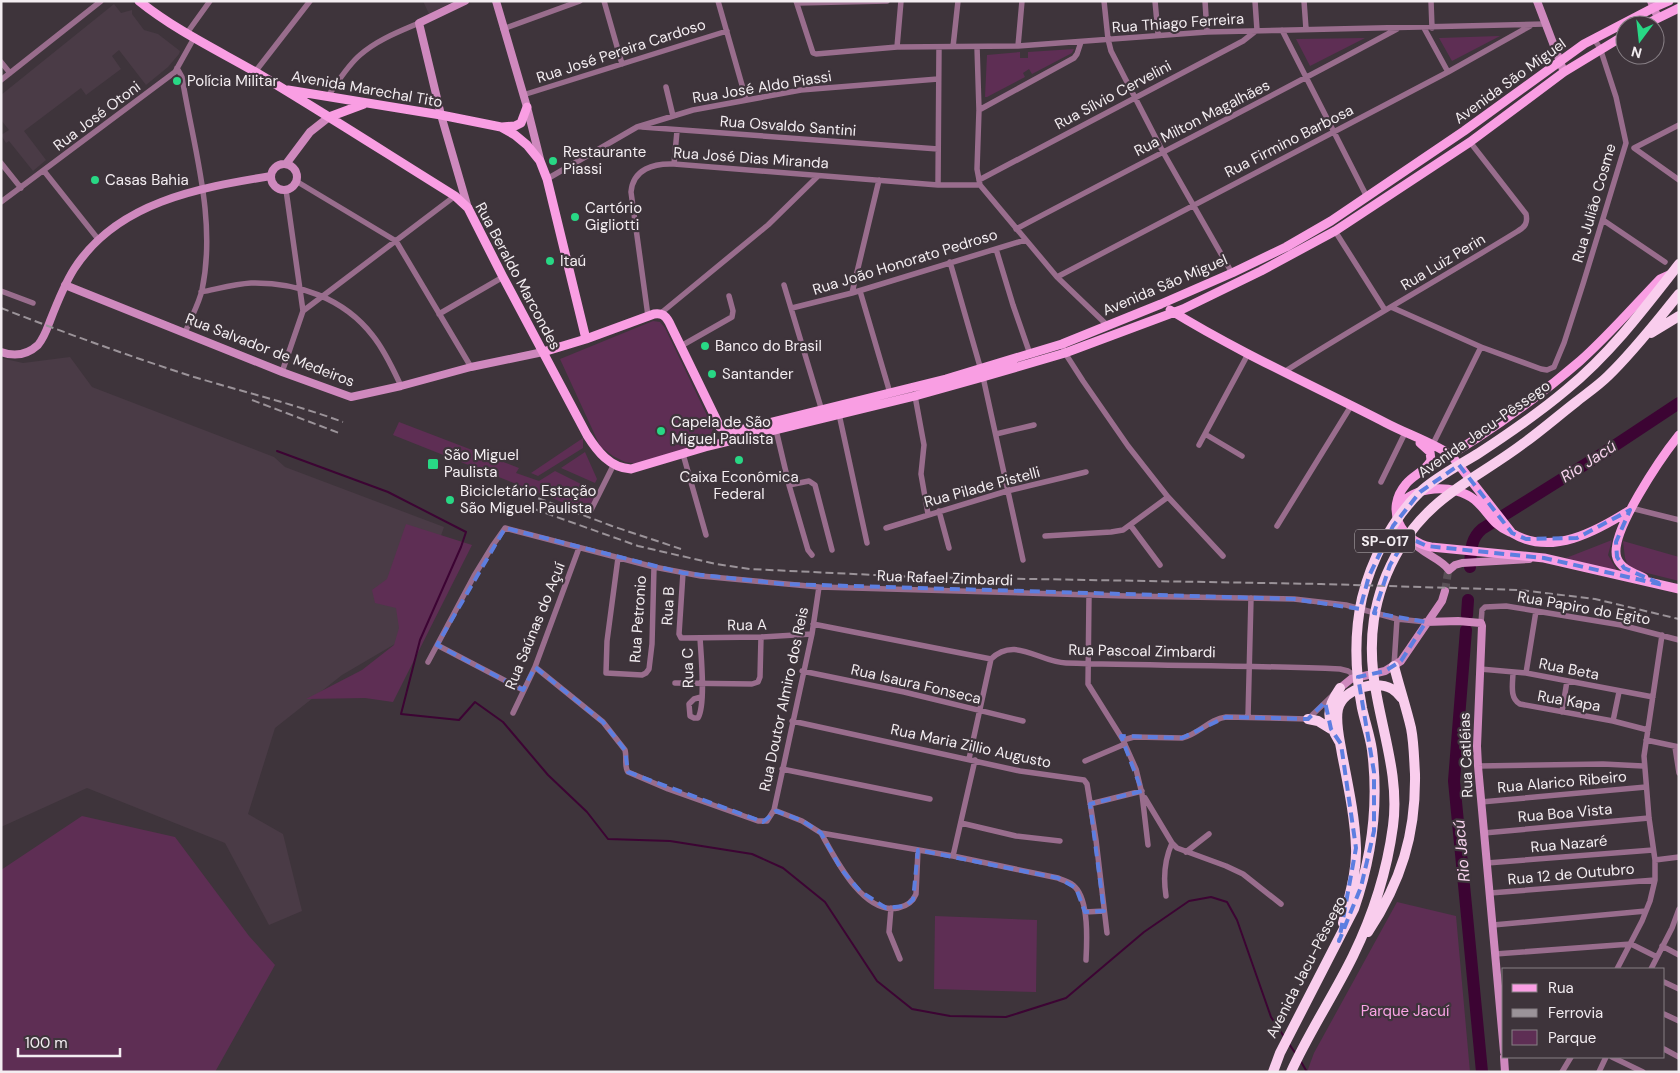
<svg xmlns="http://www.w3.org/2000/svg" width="1680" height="1073" font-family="'DM Sans',sans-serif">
  <rect width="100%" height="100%" fill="#3e343b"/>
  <!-- built -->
  <path fill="#4a3b46" d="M423,1H454L429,14Z
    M114,4L121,13L132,10V14L144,30L158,34L180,51L179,54L168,67L146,85L119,50L112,56L121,69L86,95L81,88L24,131L46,160L33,171L9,141L6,143L1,135L9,130L1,120V95Z
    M70,357L92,387L274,457L285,467L444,527L405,638L342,675L275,728L248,814L283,834L302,911L269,925L225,843L87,788L1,827V358L23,363Z"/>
  <!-- green -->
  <path fill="#5e2e54" d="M1499,36H1500L1452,61L1439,38Z
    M1365,38L1310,66L1296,39Z
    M1074,49L1072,53L1032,74L1029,69L1023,73L1025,77L987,97H985L987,55L1020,52V58H1028V52Z
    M653,321L660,322L665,328L713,428C711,437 707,440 700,445L637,464L625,462L613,456L600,446L560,359Z
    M399,422L519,468L516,473L539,481L555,471L597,492L587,512L393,435Z
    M583,438V448L538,476L531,473Z
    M585,452L597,479L595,483L561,468Z
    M406,524L472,545L393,702L365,698L306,699L362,670L394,645L399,628L396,608L375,603L372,590L387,579Z
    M1612,540L1608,555L1618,572L1566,558Z
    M1623,541L1679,557V581L1635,570L1628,566L1625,558Z
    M82,816L175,837L249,936L275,965L215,1072H1V870Z
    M1397,902L1456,916L1470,1072H1307L1314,1053Z
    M935,916L1037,920L1036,992L934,989Z"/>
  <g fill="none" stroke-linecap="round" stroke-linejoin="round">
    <!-- stream -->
    <path stroke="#3c0433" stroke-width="2" d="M277,451L388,492L466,532L461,547L420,640L401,714L459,720L475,702L503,722L548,775L587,812L608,839L670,841L752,854L783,868L825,902L877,981L912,1009L950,1016L1006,1017L1066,998L1144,932L1189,901L1211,897L1227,902L1237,920L1271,1017L1285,1038
      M1289,1044L1296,1054
      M1300,1060L1307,1072"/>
    <!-- river -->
    <path stroke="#3c0433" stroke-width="12" d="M1470,567C1471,552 1470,539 1482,529L1605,452L1679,403
      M1467,615L1468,600
      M1466,630L1454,781L1482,1072"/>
    <!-- secondary-tunnel -->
    <path stroke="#595056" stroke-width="8" stroke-dasharray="8 4" stroke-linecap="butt" d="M1445,591L1448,572"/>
    <!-- street -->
    <path stroke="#996d8d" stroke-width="5.5" d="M604,1L622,64
      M718,1L746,99
      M796,1L813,53L816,54L897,47L1018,46L1207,32L1545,24
      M1104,1L1108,39L1111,51L1163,152L1232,273
      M1155,1L1158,34
      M1205,1L1207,32
      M1304,1L1306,29
      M1431,1L1432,28
      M797,3L887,1
      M1424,28L1448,72
      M503,29L580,1
      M1282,30L1367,197
      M187,33L210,1
      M1018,46L1022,1
      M897,47L901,1
      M953,47L958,1
      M977,47L979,110L977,169L980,185L1057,277L1107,325
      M1,62L10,73
      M177,68L182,77C193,146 217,219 202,290C199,304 190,319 185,333
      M255,72L310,1
      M1,80L101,1
      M666,87L673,116
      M523,95L727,31
      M328,96C338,82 347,66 360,55C377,40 398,32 419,23
      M979,110L1074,58L1077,54L1081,42
      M1679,125L1634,148L1679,180
      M642,127L938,149
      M1,163L21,188
      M674,164L677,131
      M44,171L98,239
      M547,179L637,127L693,110L801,90L938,79
      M979,180L1243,41L1257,30L1255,1
      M296,181L396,241L471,367
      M938,185L939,47
      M1,202L175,72L194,38
      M1603,220L1665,262
      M1016,229C1143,162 1271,97 1397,29
      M1335,231L1385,310
      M996,249L1013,305L1030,354
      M950,262L983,377L1023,560
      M1057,277L1448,72L1530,26
      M784,285L822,411
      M1,291L33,303
      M860,291L890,393
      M201,292C217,289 235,284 251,283C297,282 344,298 373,336C385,351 393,369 401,386
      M852,293L879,180
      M1391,307L1481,347L1541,369L1547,370L1554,367L1564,343L1583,284L1626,143L1616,97L1600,48L1594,39
      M792,308L852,293L1025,240
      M303,311L455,196
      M661,313L768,225L818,176
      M439,314L503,277
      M648,316L631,192C633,169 654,163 674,164L938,185H980
      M1062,344L1065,353L1083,381L1128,446L1168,497L1223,556
      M681,346L732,317L733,311L729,296
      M282,372L303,311L286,190
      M1284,372C1361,323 1440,279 1518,231C1525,227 1528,223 1526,214L1470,142
      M915,396L924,445L921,474L928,514
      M839,414L867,543
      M776,430L789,485L808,550L812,555
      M996,434L1034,425
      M1205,434L1242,456
      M1433,444L1481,347
      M1199,445L1248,354
      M683,454L706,535
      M1381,482L1405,433
      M789,485L809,481L815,485L832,550
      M1631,508L1679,520
      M591,510L614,464
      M939,511L949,548
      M1131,526L1160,565
      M1277,526L1351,406
      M886,528L1007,491L1086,472
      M1045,536L1111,532L1123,530L1168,497
      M618,558L607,641L606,673L642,675L646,673L649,669L652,644L654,567
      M683,573L679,634L681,638L761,637L812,634
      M1089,595L1088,684L1123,740L1136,769L1142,794L1148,845
      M1481,623L1482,610L1485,607L1506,606L1536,611L1621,625L1679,640
      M813,624L991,659C1015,636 1039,662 1066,663C1157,666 1248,665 1340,669L1348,671L1357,677
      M700,638C701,655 706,704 698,718H694L690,716L689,704L694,699L701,697
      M437,645L523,690
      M428,662L474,576L493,545L505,528L654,567L701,576L819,587L1126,596L1294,599L1346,605L1397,619L1426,622
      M1394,666L1397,619
      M535,667L603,722L625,750C627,757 624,767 628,772L668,789L758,821H767L774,810L812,634L819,587
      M1480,669L1526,673L1653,697
      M802,671L904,692L1023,721
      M1513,672C1513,683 1509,698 1520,704L1613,721L1648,730
      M1526,673L1536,611
      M675,683L752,684L758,682L760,677L761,637
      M1562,712L1567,681
      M513,713L535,667L579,548
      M1248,717L1251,598
      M792,721L1020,771L1084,780L1087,784L1096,840L1107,933
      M1613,721L1619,692
      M1123,740L1134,737L1182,738C1198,735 1209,719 1226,717L1308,719L1333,695
      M1646,740L1679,747
      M1675,747L1679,773
      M969,759L991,659
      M1085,761L1125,744
      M1478,766L1603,764L1643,766
      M782,769L930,799
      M1145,798L1172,843L1177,848L1226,866L1243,874L1281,904
      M1481,802L1646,787
      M1090,804L1142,791
      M774,810L802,821L821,833L953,856L1058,878C1064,881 1071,882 1075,887C1089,901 1087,941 1086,960
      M961,823L1016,836L1060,841
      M821,833C835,858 863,915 898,908C907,906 913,902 916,894L918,850
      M1484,833L1649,818
      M1186,852L1209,834
      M953,856L975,760
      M1655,860L1679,857
      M1487,863L1653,850
      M1490,893L1655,880
      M1166,896C1163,877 1164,861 1172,843
      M891,908L889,932L900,959
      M1085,912L1104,911
      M1493,925L1646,911
      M1662,946L1679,955
      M1495,954L1631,944L1657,957
      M1617,969L1642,921L1650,901L1655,880V860L1649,818L1644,756L1662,635
      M1651,969L1672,928L1679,909
      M1664,982L1679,989
      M1664,1014L1679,1021
      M1664,1049L1679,1057
      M1612,1057L1643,1072
      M1562,1072L1571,1057
      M1599,1072L1606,1057"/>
    <!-- secondary -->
    <path stroke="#cf89be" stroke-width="8" d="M465,1L419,23L441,115L468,208
      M496,1L527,107L540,159
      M1537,1L1564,72
      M1651,1L1658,18
      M286,164L310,132L329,117
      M271 177a13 13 0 1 1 26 0a13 13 0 1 1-26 0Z
      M65,285L282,372L351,397L401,386L471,367L543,352
      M1,352C15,357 27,355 38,345C44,338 47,329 50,321C57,303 64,285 74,269C117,202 198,188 271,176
      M1410,539C1421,554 1441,558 1449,570
      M1449,570L1455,565L1462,563L1529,559
      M1426,622L1458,621L1481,623L1482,626L1477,746L1478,766L1504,1052
      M1340,688L1351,679L1385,671L1401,661L1442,601L1445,591
      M1504,1057L1505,1072"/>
    <!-- primary -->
    <path stroke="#f99ee3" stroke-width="9" d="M139,1C175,30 217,50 257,73C324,113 389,155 455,196L468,208L503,277L587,435C597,451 610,468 631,469L705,447L915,396L983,377L1065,353L1183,309L1261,271L1335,231L1470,142L1564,72L1625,35
      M1644,25L1679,8
      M288,90L441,115L501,127L515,135L527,145L540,161L547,179L586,339
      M329,117L364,104
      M502,127L515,126L521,123L527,107
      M1170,310C1240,353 1314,386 1386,423C1407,434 1431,442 1451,455L1512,533C1551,557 1597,531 1630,510
      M543,352L586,339L654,314C662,313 665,315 669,322L720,427
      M720,427L733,431L744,429L946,379L1062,344L1161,304L1232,273L1286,247L1331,221L1464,131L1584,44L1653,8L1669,1
      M1420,443L1430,452L1431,460C1426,471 1413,475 1406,484C1384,510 1401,541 1431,547L1544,558L1679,589
      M1427,469C1480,438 1534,401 1580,361C1608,336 1634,306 1660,279L1671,274
      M1397,508C1413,485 1454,483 1475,500C1489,512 1491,524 1510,532
      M1644,578C1634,573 1621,569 1617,558C1608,534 1663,455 1679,435"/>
    <!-- highway -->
    <path stroke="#f9cded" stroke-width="10" d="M1651,333L1679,316
      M1308,719L1318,721L1331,729
      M1339,741C1326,720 1326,708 1340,688
      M1343,923C1348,899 1357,873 1356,848C1355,817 1348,785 1342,754C1340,741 1335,723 1338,709C1343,688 1379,678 1395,691C1398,693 1400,697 1403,699
      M1368,932C1401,882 1416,834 1415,774C1414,759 1414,743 1411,728C1406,707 1399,686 1394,666
      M1273,1072L1280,1053L1354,909C1372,857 1379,805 1372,750C1370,736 1365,722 1362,708C1355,671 1354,634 1362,598C1371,561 1392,519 1420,492C1437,476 1460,465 1479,453C1508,434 1540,412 1566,390C1610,354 1644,309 1679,264
      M1291,1072C1309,1032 1334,995 1353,956C1373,915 1387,871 1393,826C1399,782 1385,740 1377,697C1366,643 1372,595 1400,548C1431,495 1478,478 1524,443C1542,430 1558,416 1576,402C1586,394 1599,385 1608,376C1634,351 1656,322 1679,294"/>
    <!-- rail -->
    <path stroke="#9b9399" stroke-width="2" stroke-dasharray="8 4" stroke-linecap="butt" d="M1,308C65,333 129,356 194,377C244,392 294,404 343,422
      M252,400L339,433
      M527,494L612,526L681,549
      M523,505L638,546L716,564L750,569L916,577L1321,584L1520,590L1595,599L1679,619"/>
  </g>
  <!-- marked area -->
  <path fill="none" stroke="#5d7ee0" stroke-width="4" stroke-dasharray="10 6" stroke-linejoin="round" d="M1459,465L1512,533L1526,539L1577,538L1630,510L1616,542L1617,557L1624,568L1663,585L1544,558L1427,546L1407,537L1390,565L1374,613L1426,622L1401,661L1385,671L1358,677L1374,772V831L1361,887L1339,941L1356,848L1341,744L1331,729L1325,702L1308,719L1226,717L1182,738L1121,736L1142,791L1090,804L1104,911L1085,912L1076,888L1058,878L918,850L913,900L905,906L886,908L860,891L841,869L821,833L803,821L776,811L763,822L628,772L625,750L603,722L535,667L523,690L437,645L505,528L683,573L784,584L1294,599L1360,609L1369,576L1393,526L1420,492Z"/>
  <!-- markers -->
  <g fill="#28d885" stroke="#3e343b" stroke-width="2">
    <circle cx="177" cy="81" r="5"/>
    <circle cx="553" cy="161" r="5"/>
    <circle cx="95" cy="180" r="5"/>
    <circle cx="575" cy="217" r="5"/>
    <circle cx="550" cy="261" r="5"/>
    <circle cx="705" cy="346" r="5"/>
    <circle cx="712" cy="374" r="5"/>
    <circle cx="661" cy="431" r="5"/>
    <circle cx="739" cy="460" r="5"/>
    <rect x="427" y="458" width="12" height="12" rx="2.5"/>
    <circle cx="450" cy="500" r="5"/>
  </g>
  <g text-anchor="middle" stroke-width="4.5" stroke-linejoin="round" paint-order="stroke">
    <!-- shield labels -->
    <rect fill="#3e343b" stroke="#bdb6ba" stroke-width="1" x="1355" y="529.5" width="60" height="23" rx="4"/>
    <g font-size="14" font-weight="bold" fill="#f3edf1">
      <text x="1385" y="546">SP-017</text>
    </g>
    <!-- street labels -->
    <g font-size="15" fill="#f3edf1" stroke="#3e343b">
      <text transform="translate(1178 23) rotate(-4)" y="5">Rua Thiago Ferreira</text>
      <text transform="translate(621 51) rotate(-18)" y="5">Rua José Pereira Cardoso</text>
      <text transform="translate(1510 81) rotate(-36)" y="5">Avenida São Miguel</text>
      <text transform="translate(762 87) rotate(-9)" y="5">Rua José Aldo Piassi</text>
      <text transform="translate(367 89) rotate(10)" y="5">Avenida Marechal Tito</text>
      <text transform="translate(1113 95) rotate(-28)" y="5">Rua Sílvio Cervelini</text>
      <text transform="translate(97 116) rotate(-37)" y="5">Rua José Otoni</text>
      <text transform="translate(1202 118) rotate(-27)" y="5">Rua Milton Magalhães</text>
      <text transform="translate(788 126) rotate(4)" y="5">Rua Osvaldo Santini</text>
      <text transform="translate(1289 141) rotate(-27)" y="5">Rua Firmino Barbosa</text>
      <text transform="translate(751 158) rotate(4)" y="5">Rua José Dias Miranda</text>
      <text transform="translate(1594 203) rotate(-74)" y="5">Rua Julião Cosme</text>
      <text transform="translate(905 262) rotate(-17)" y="5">Rua João Honorato Pedroso</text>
      <text transform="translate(1443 262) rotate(-31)" y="5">Rua Luiz Perin</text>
      <text transform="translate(518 276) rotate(62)" y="5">Rua Beraldo Marcondes</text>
      <text transform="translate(1165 285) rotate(-23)" y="5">Avenida São Miguel</text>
      <text transform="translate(270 350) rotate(21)" y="5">Rua Salvador de Medeiros</text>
      <text transform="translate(1484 429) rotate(-35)" y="5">Avenida Jacu-Pêssego</text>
      <text transform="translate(982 487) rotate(-15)" y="5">Rua Pilade Pistelli</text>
      <text transform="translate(945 578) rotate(2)" y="5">Rua Rafael Zimbardi</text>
      <text transform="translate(668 606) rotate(-87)" y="5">Rua B</text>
      <text transform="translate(1584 608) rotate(10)" y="5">Rua Papiro do Egito</text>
      <text transform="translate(638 619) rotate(-86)" y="5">Rua Petronio</text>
      <text transform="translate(747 625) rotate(-1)" y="5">Rua A</text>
      <text transform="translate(535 626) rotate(-68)" y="5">Rua Saúnas do Açuí</text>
      <text transform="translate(1142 651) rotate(1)" y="5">Rua Pascoal Zimbardi</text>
      <text transform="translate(688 668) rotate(-91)" y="5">Rua C</text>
      <text transform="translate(1569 669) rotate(11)" y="5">Rua Beta</text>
      <text transform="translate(916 684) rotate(13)" y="5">Rua Isaura Fonseca</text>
      <text transform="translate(784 699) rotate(-78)" y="5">Rua Doutor Almiro dos Reis</text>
      <text transform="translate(1569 701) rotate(10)" y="5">Rua Kapa</text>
      <text transform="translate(971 746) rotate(12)" y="5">Rua Maria Zillio Augusto</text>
      <text transform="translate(1466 755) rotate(-92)" y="5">Rua Catléias</text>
      <text transform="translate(1562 782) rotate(-5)" y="5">Rua Alarico Ribeiro</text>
      <text transform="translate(1565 813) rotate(-5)" y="5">Rua Boa Vista</text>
      <text transform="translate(1569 844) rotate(-5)" y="5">Rua Nazaré</text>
      <text transform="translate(1571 874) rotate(-5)" y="5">Rua 12 de Outubro</text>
      <text transform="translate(1306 967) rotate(-63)" y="5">Avenida Jacu-Pêssego</text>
    </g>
    <!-- poi labels -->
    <g font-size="15" fill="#f3edf1" stroke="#3e343b" text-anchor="start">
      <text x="187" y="86">Polícia Militar</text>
      <text x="563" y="157">Restaurante<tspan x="563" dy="17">Piassi</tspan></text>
      <text x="105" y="185">Casas Bahia</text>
      <text x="585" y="213">Cartório<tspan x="585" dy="17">Gigliotti</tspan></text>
      <text x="560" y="266">Itaú</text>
      <text x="715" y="351">Banco do Brasil</text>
      <text x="722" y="379">Santander</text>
      <text x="671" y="427">Capela de São<tspan x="671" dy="17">Miguel Paulista</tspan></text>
      <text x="444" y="460">São Miguel<tspan x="444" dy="17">Paulista</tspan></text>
      <text x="739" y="482" text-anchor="middle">Caixa Econômica<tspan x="739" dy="17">Federal</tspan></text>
      <text x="460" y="496">Bicicletário Estação<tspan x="460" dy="17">São Miguel Paulista</tspan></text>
    </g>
    <!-- park labels -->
    <g font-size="15" fill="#faa3e5" stroke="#3e343b">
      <text x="1405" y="1016">Parque Jacuí</text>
    </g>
    <!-- water labels -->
    <g font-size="16" font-style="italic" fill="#f8d4ee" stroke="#3e343b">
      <text transform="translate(1588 461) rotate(-33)" y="6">Rio Jacú</text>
      <text transform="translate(1461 851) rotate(-95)" y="6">Rio Jacú</text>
    </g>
  </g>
  <!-- border -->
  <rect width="1680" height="1073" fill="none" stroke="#f3edf1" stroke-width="5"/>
  <!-- legend -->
  <rect x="1502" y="968" width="162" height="90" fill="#3e343b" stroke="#867e84"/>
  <rect x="1512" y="984" width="25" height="8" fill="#f99ee3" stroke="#867e84"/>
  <text x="1548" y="993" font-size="15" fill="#f3edf1">Rua</text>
  <rect x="1512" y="1009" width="25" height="8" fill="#9b9399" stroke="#867e84"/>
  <text x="1548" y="1018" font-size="15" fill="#f3edf1">Ferrovia</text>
  <rect x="1512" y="1030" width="25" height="15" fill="#5e2e54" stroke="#867e84"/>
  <text x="1548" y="1043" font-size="15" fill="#f3edf1">Parque</text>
  <!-- north arrow -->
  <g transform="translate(1640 40) rotate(195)"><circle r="24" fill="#3e343b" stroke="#867e84"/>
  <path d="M0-4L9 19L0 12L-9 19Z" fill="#28d885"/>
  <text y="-8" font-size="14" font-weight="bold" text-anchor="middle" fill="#f3edf1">N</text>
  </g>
  <!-- scale -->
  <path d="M18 1048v8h102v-8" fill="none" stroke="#f3edf1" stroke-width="2.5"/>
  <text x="25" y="1048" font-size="15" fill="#f3edf1" stroke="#3e343b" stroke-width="4" paint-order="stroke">100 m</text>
</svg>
